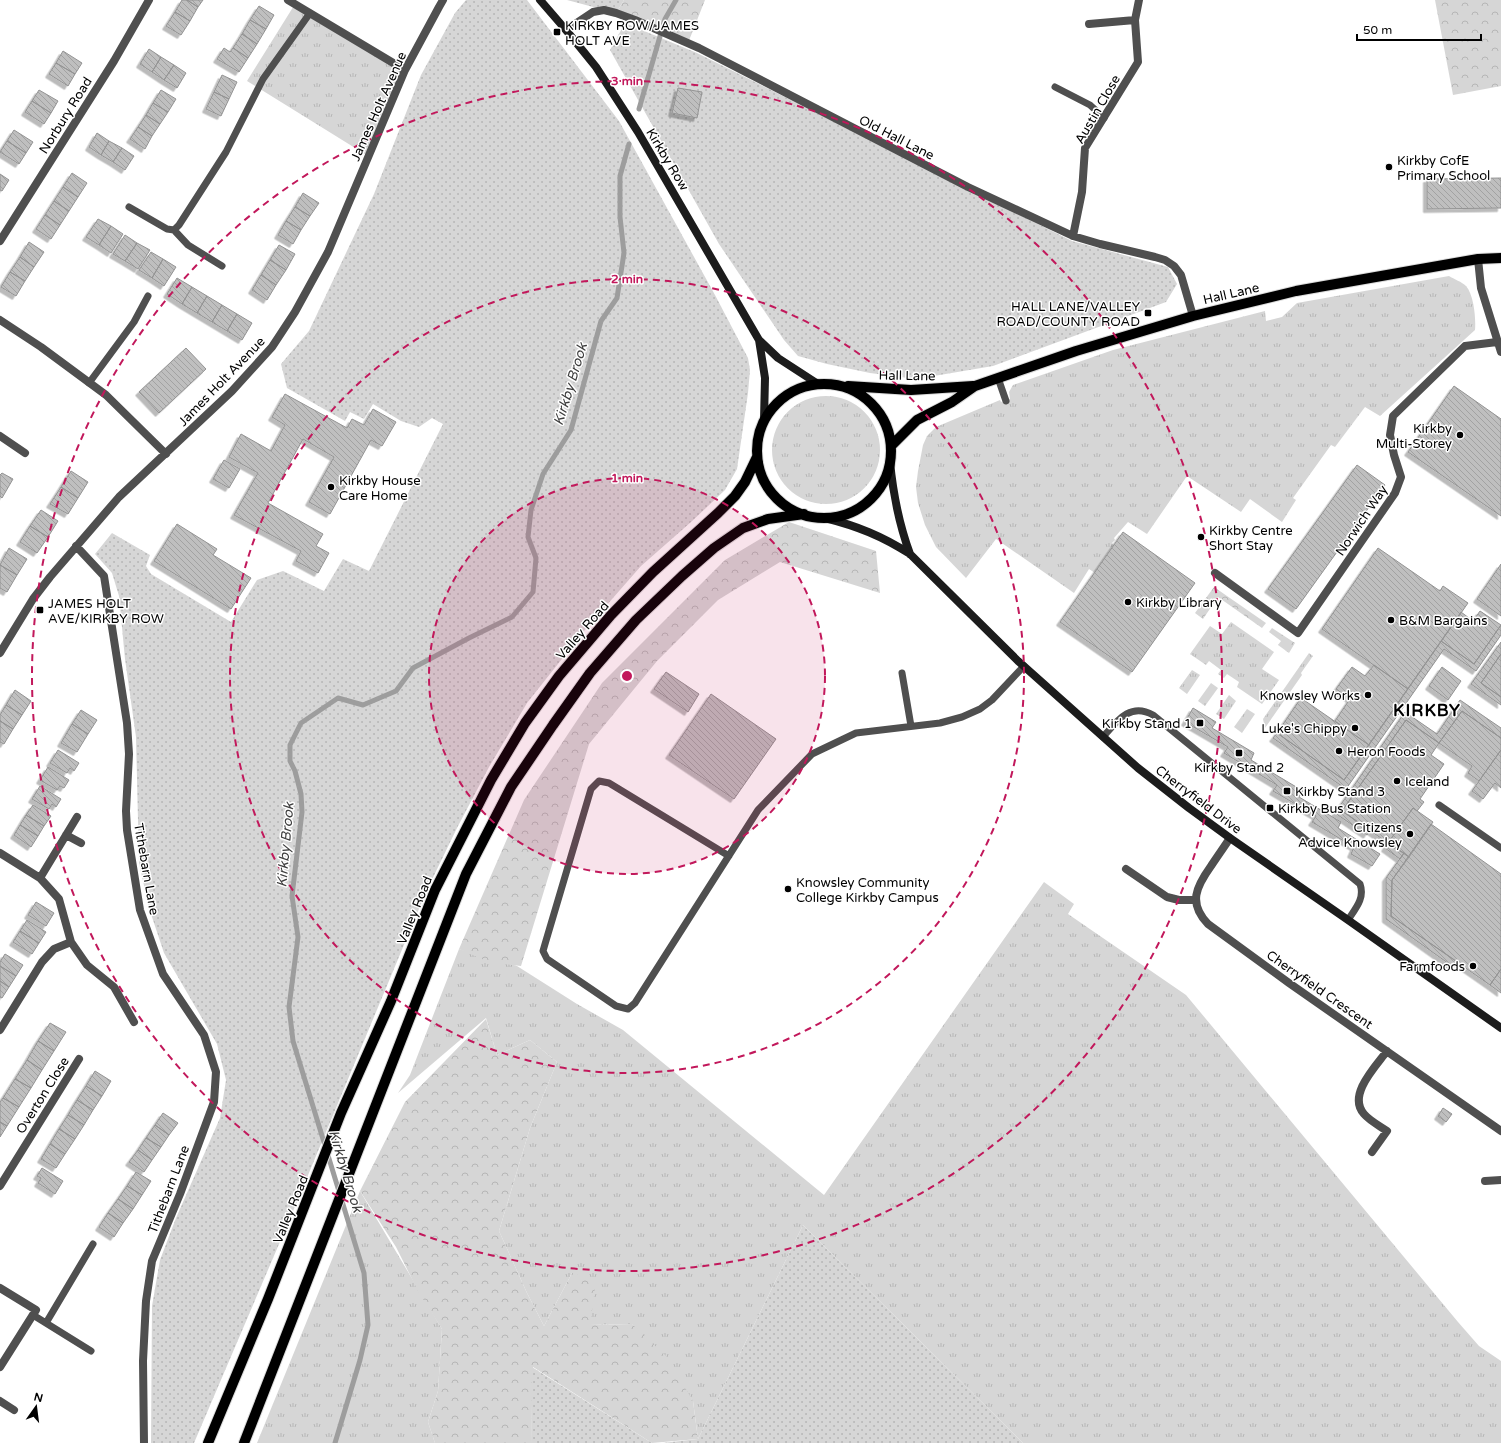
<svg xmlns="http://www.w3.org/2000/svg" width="1501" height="1443" font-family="'Varela Round',sans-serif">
  <defs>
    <pattern id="grass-tufts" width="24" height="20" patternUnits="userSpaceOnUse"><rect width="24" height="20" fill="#d6d6d6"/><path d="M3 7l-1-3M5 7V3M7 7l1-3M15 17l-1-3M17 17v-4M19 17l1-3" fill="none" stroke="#b6b6b6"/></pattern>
    <pattern id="forest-crowns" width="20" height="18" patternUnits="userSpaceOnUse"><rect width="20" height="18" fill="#d6d6d6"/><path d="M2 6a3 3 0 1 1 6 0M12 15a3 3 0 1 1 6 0" fill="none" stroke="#b6b6b6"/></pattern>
    <pattern id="park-dots" width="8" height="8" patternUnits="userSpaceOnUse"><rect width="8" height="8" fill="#d6d6d6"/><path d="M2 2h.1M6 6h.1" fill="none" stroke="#b6b6b6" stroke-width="1.8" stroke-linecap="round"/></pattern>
    <pattern id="building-back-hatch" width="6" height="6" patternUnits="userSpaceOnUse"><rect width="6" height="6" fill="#bfbfbf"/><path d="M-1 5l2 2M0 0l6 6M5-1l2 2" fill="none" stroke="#a2a2a2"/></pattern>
    <filter id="shadow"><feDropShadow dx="-3.5" dy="3.5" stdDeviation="0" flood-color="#0004"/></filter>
  </defs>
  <rect width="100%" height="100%" fill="#fff"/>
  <!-- grass -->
  <path fill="url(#grass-tufts)" d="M295,4L405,70L368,156L247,81Z
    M1449,276C1454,279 1462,282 1466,286C1474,295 1476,319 1475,330L1380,416L1365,407L1335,447L1331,445L1293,498L1296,500L1282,522L1250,499L1241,512L1187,476L1147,534L1128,522L1114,538L1115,540L1112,543L1114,545L1095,573L1089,569L1074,593L996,539L966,578L936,547L925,525L918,503L916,487L918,471L923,445L927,436L936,427L1000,400L1001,402L1010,399L1009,392L1013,385L1113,350L1265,311L1266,321L1282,317L1297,303Z
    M772 450a54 54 0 1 1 108 0a54 54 0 1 1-108 0Z
    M1231,622L1274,652L1262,669L1279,680L1262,704L1237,687L1239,682L1227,674L1224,678L1218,674L1221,670L1209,661L1206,665L1190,654L1210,626L1222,634Z
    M1309,653L1313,656L1301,673L1302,675L1265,728L1263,719Z
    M1192,670L1200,675L1187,694L1179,688Z
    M1211,683L1218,688L1205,706L1198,701Z
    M1229,695L1236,701L1224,719L1216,714Z
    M1247,709L1255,714L1242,733L1234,727Z
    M1044,882L1074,904L1068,914L1186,995L1458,1322L1479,1346L1501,1361V1443H1023L803,1225L698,1439L693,1401L632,1324L590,1325L572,1273L544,1326L527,1293L499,1231L530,1128L557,1062L530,1040L497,1055L486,1018L398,1093L410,1075L459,949L517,966L577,1004L623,1030L824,1195Z
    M360,1191L442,1329L438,1391L428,1422L435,1443H257Z"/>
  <!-- forest -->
  <path fill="url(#forest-crowns)" d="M624,0H705L688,43L616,13Z
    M1435,0H1501V86L1453,95Z
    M789,522L876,551L880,593L780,562L718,600L657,661L589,744L521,966L489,962L459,949L524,800L602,683L725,560Z
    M1214,587L1266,623L1262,628L1218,597L1203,619L1195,613Z
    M1272,628L1295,643L1289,653L1278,645L1281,641L1269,632Z
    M486,1019L497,1055L530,1040L557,1062L530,1128L499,1231L527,1293L544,1326L572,1273L596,1281L590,1325L632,1324L666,1356L693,1401L698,1439L652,1443L533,1367L531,1443H435L428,1422L438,1391L442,1329L418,1291L396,1247L360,1191L405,1102Z"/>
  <!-- park -->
  <path fill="url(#park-dots)" d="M466,0H527L619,121L715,295L748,358L750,370L748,393L737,469L725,490L691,522L641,566L584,631L527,703L489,767L457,828L426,892L291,1216L194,1443H151L152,1306L160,1260L176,1218L220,1118L226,1080L217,1044L164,953L149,908L139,863L136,737L125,659L119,596L112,573L95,554L112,533L150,555L146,566L151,574L231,622L257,580L283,571L324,591L343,559L369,571L443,424L432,418L419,427L401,421L373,404L364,419L350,412L345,421L287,388L281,364L309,331L374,194L421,75L455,13Z
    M567,0H624L616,13Z
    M625,23L697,53L1072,241L1168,267L1177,284L1166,302L993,366L916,379L870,373L827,364L798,356L784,340L719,244L610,50Z
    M803,1225L1023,1443H662L698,1439Z
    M532,1367L652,1443H531Z"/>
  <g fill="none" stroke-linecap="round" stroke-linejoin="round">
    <!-- stream -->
    <path stroke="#9d9d9d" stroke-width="5" d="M639,109L665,19L676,0
      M335,1443L360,1360L368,1325L364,1273L293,1041L289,1007L298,937L292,896L302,812L301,794L295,771L290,761V745L301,723L338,698L363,705L396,691L413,668L469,638L512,617L533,592L536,558L528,537L531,510L543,474L571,430L601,321L617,298L624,253L620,217V176L629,144"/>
  </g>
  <!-- building -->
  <path fill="url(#building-back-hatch)" stroke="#939393" filter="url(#shadow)" d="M182,0H187L198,7L190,21L175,12Z
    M187,0H203L198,7Z
    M259,6L274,15L266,29L250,20Z
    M175,12L190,21L181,35L166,26Z
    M250,20L266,29L257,44L242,34Z
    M242,34L257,44L248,58L233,48Z
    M224,48L230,52L233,48L248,58L239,72L217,59Z
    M149,49L161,57L152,72L140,64Z
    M63,51L82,63L75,74L56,63Z
    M161,57L174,65L164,80L152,72Z
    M56,63L75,74L68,86L49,74Z
    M174,65L186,73L177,88L164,80Z
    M222,75L237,82L229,99L214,92Z
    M678,88L702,92L697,118L672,113Z
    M39,90L58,101L51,113L32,101Z
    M161,90L176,99L168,112L153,103Z
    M214,92L229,99L221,116L206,109Z
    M32,101L51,113L44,124L25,112Z
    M153,103L168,112L160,124L146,115Z
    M146,115L160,124L152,136L138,127Z
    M138,127L152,136L145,149L130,139Z
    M14,130L33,142L26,153L7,141Z
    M97,133L109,141L101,155L89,147Z
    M7,141L26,153L19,164L0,152Z
    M109,141L122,148L113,162L101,155Z
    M122,148L134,156L125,170L113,162Z
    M72,173L87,183L78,197L63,187Z
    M0,174L9,180L2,191L0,190Z
    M1501,178V208L1427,209V179Z
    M63,187L78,197L69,211L54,201Z
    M303,193L319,203L310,216L295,207Z
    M54,201L69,211L60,225L45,215Z
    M295,207L310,216L301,230L286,221Z
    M45,215L60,225L51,239L36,229Z
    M98,219L111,226L99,245L86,237Z
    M286,221L301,230L293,244L278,235Z
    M111,226L123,234L111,253L99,245Z
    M125,235L137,243L125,261L113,254Z
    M29,242L44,252L34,267L20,257Z
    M137,243L150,250L138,269L125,261Z
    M279,245L295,254L286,270L270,260Z
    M151,252L163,259L152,278L139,270Z
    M20,257L34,267L25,281L10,272Z
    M163,259L176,267L164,286L152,278Z
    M270,260L286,270L276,285L261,275Z
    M10,272L25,281L16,296L1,287Z
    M261,275L276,285L267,300L252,290Z
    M177,278L192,287L182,304L167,294Z
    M192,287L207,296L197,313L182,304Z
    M207,296L222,305L212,322L197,313Z
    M222,305L237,314L227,331L212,322Z
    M237,314L252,323L242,340L227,331Z
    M186,348L206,369L159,413L139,392Z
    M1454,386L1501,419V516L1408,452Z
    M285,394L347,428L352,419L364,425L373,409L396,422L382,446L371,440L330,514L309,502L334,457L303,439L268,503L323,534L316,546L329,553L318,573L296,561L301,551L234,515L258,473L229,457L241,434L271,451L285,425L272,417Z
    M224,460L240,469L229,488L213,479Z
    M1357,465L1385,485L1296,609L1268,589Z
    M71,471L88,482L78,498L61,487Z
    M2,473L13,479L2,498L0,496V475Z
    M61,487L78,498L68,514L50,504Z
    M41,510L58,521L48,537L30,526Z
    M177,524L217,549L213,555L251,578L231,609L154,561Z
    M30,526L48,537L37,553L20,542Z
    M1123,532L1195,583L1132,672L1060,622Z
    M9,548L27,559L17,575L0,565Z
    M1378,548L1440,591L1443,586L1468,603L1408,689L1322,629Z
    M1501,564V616L1477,599Z
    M0,565L17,575L7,592L0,588Z
    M1480,611L1501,625L1474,664L1441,641L1461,612L1473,621Z
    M1501,625V635L1476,671L1444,649L1346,789L1273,738L1277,733L1344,780L1441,641L1474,664Z
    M1501,642V654L1481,683L1501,697V705L1471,684Z
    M1501,654V697L1481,683Z
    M1374,665L1408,689L1369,745L1335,721L1350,699L1336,689L1352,667L1365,676Z
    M1442,667L1461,681L1448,700L1429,686Z
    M666,672L699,694L688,712L654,689Z
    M15,690L31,701L22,715L6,705Z
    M711,694L776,739L734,799L669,755Z
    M1301,698L1369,745L1344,780L1277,733Z
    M1460,700L1501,728V738L1462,711L1439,743L1406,720L1342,811L1370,830L1367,835L1335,813L1405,712L1437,734Z
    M6,705L22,715L13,729L0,721V715Z
    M1193,708L1216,722L1212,728L1254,753L1251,760L1303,791L1299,797L1341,822L1338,828L1380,854L1372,866L1351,854L1354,847L1312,822L1316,816L1273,791L1277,785L1224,753L1228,747L1185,722Z
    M81,710L97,720L88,734L72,724Z
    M1462,711L1501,738V750L1479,781L1468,773L1472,766L1439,743Z
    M1406,720L1439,743L1431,755L1444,764L1420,799L1424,802L1417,811L1413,808L1388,843L1342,811Z
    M0,721L13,729L4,744L0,742Z
    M72,724L88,734L77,752L61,743Z
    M58,750L79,763L74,771L70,768L67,773L50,763Z
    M1501,750V788L1495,783L1483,799L1472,791Z
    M48,767L69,780L64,788L60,786L57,790L40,780Z
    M40,786L61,799L56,807L52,804L49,809L32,799Z
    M33,805L51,816L44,826L26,815Z
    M1413,808L1433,822L1409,857L1388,843Z
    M26,815L44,826L38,836L20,825Z
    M1431,824L1501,874V969L1490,985L1391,916L1392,880Z
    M20,825L38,836L31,847L14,835Z
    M1388,843L1404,853L1400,859L1385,848Z
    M1404,853L1409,857L1392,880L1391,916L1456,961L1452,966L1386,919V878Z
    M36,902L54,913L46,926L28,915Z
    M27,920L46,932L39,943L20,931Z
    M20,931L39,943L32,954L13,942Z
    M5,954L23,965L16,976L0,966V962Z
    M0,966L16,976L9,987L0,981Z
    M1501,969V993L1490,985Z
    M0,981L9,987L2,998L0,997Z
    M50,1023L66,1032L54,1051L38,1041Z
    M38,1041L54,1051L42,1070L27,1060Z
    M27,1060L42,1070L31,1088L15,1079Z
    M95,1071L111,1081L102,1096L86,1086Z
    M15,1079L31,1088L19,1107L3,1098Z
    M86,1086L102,1096L93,1110L77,1100Z
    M3,1098L19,1107L7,1126L0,1122V1102Z
    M77,1100L93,1110L84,1125L68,1115Z
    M1443,1108L1452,1114L1446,1122L1438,1116Z
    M163,1113L178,1123L169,1135L155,1125Z
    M68,1115L84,1125L75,1139L59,1129Z
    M0,1122L7,1126L0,1137Z
    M155,1125L169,1135L161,1147L146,1138Z
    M59,1129L75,1139L65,1154L50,1144Z
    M146,1138L161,1147L152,1160L138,1150Z
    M50,1144L65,1154L56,1168L41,1159Z
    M138,1150L152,1160L144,1172L129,1162Z
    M42,1168L63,1181L55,1194L38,1183L41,1178L37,1176Z
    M136,1172L151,1181L142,1195L127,1186Z
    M127,1186L142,1195L133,1209L118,1199Z
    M118,1199L133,1209L123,1223L108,1213Z
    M108,1213L123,1223L114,1237L99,1227Z"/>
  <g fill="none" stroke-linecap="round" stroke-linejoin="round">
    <!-- primary casing -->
    <g stroke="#dbdbdb" stroke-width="12">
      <path id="primary" d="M757 451a67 67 0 1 1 134 0a67 67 0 1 1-134 0Z
        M848,386L911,390L973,386
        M891,446L917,420L952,402L975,386L1076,351L1193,316L1296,291L1478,259L1501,258
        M208,1443L268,1299L341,1113L391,1001L435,890L491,780L525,723L559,676L611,615L653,572L718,513L735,496L745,482L757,457
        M244,1443L466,874L511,787L553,725L590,673L636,620L682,576L714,548L743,528L768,519L804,514"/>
    </g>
    <!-- lane -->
    <path stroke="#4f4f4f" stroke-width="7" d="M1055,87L1090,105L1104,118
      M129,207L167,229L174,230L179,225L226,152L263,79L310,13
      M174,230L188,245L222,266
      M998,378L1006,401
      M89,383L134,322L148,296
      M902,673L911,726
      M1103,737C1117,721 1130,702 1153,715L1360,884C1365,898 1356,908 1348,920
      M1439,805L1501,848
      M729,856L609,783L599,781L591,789L545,944L543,951L547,959L616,1006L628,1009L635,1003L758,810L812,754L856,733L940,723L962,717L980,709L992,700L1024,666
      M33,1315L91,1351
      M46,1323L93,1244"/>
    <!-- street -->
    <path stroke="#4f4f4f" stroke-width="8" d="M288,0L405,70
      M1089,24L1135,20
      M566,30L593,12L604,10L616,13L635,20L699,48L968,187L1073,236L1100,244L1155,257L1165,260L1174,266L1181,275L1193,316
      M1073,236L1082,192L1085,148L1138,62L1135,20L1139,0
      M0,241L114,61L149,0
      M1478,259L1481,288L1501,352
      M0,320L41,347L106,395L166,454
      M0,436L25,453
      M76,546L104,576L127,723L129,754L126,811L127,830L140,910L163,974L204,1035L216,1072L214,1102L180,1194L152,1261L146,1301L143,1361L144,1443
      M1215,573L1298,633L1395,493L1401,477L1394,455L1390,435L1393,416L1465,346L1497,342
      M0,653L33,599L50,577L119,497L232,391L272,347L295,312L328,252L405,70L439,7L443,0
      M66,835L81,843
      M1230,838C1224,847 1217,857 1211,866C1196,887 1188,903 1208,924L1289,983L1501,1131
      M0,853L40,878L59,899L71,942L87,965L114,987L134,1022
      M1126,869L1167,897L1179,900H1196
      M40,878L77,817
      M0,1030L42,962L54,949L71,942
      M1372,1152L1387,1131C1380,1126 1370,1121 1364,1114C1347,1095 1376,1066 1387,1051
      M1485,1181L1501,1180
      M0,1186L79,1059
      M0,1288L36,1310L0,1367
      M0,1401L14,1410"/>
    <!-- secondary -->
    <path stroke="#1c1c1c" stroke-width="8" d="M540,0L566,30L596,67L638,132L759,340L778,358L818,384
      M759,340L765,378L764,420
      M890,462C893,493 899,524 910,554
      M825,518C857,526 882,536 910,554L1018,661L1138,768L1189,808L1230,838L1348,920L1501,1028"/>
    <!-- primary -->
    <use href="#primary" stroke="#000" stroke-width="10"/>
  </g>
  <!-- distance rings -->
  <circle cx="627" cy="676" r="198" fill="#c2185b" fill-opacity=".12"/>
  <g fill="none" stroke="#c2185b" stroke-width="2" stroke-dasharray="7 5">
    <circle cx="627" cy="676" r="198"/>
    <circle cx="627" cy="676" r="397"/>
    <circle cx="627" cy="676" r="595"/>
  </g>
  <!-- markers -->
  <g fill="#000" stroke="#fff" stroke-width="1.5">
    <rect x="553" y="28" width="8" height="8" rx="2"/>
    <circle cx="1389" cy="167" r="4"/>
    <rect x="1144" y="309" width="8" height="8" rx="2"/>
    <circle cx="1460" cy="435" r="4"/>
    <circle cx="331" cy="487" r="4"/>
    <circle cx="1201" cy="537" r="4"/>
    <circle cx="1128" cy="602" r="4"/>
    <rect x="36" y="606" width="8" height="8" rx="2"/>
    <circle cx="1391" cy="620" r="4"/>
    <circle cx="1368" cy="695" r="4"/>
    <rect x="1196" y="719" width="8" height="8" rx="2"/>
    <circle cx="1355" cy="728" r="4"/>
    <circle cx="1339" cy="751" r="4"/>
    <rect x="1235" y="749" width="8" height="8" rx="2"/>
    <circle cx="1397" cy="781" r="4"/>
    <rect x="1283" y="787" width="8" height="8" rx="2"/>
    <rect x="1266" y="804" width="8" height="8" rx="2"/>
    <circle cx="1410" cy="834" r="4"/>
    <circle cx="788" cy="889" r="4"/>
    <circle cx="1473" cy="966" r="4"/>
  </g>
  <g text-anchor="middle" stroke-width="3" stroke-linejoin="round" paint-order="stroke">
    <!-- poi labels -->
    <g font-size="13" fill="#000" stroke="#fff" text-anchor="start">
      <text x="565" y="30">KIRKBY ROW/JAMES<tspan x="565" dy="15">HOLT AVE</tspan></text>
      <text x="1397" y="165">Kirkby CofE<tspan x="1397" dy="15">Primary School</tspan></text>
      <text x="1140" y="311" text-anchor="end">HALL LANE/VALLEY<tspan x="1140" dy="15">ROAD/COUNTY ROAD</tspan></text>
      <text x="1452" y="433" text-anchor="end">Kirkby<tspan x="1452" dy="15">Multi-Storey</tspan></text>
      <text x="339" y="485">Kirkby House<tspan x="339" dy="15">Care Home</tspan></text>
      <text x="1209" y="535">Kirkby Centre<tspan x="1209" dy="15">Short Stay</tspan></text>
      <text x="1136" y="607">Kirkby Library</text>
      <text x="48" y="608">JAMES HOLT<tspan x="48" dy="15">AVE/KIRKBY ROW</tspan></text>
      <text x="1399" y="625">B&amp;M Bargains</text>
      <text x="1360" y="700" text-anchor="end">Knowsley Works</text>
      <text x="1192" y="728" text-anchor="end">Kirkby Stand 1</text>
      <text x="1347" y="733" text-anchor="end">Luke's Chippy</text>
      <text x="1347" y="756">Heron Foods</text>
      <text x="1239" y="772" text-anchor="middle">Kirkby Stand 2</text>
      <text x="1405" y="786">Iceland</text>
      <text x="1295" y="796">Kirkby Stand 3</text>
      <text x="1278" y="813">Kirkby Bus Station</text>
      <text x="1402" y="832" text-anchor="end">Citizens<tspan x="1402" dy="15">Advice Knowsley</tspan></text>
      <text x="796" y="887">Knowsley Community<tspan x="796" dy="15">College Kirkby Campus</tspan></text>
      <text x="1465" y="971" text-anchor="end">Farmfoods</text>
    </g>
    <!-- street labels -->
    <g font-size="13" fill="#000" stroke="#fff">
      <text transform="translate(378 106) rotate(-66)" y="5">James Holt Avenue</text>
      <text transform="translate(1097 109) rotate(-60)" y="5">Austin Close</text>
      <text transform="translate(65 115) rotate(-58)" y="5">Norbury Road</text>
      <text transform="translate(897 137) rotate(27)" y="5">Old Hall Lane</text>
      <text transform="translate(668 159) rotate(59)" y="5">Kirkby Row</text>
      <text transform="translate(1231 293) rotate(-13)" y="5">Hall Lane</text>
      <text transform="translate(907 375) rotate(1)" y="5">Hall Lane</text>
      <text transform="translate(221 381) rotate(-46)" y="5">James Holt Avenue</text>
      <text transform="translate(1361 520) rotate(-56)" y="5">Norwich Way</text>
      <text transform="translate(582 630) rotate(-49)" y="5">Valley Road</text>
      <text transform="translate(1199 799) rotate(37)" y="5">Cherryfield Drive</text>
      <text transform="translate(147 869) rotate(80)" y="5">Tithebarn Lane</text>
      <text transform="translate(414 910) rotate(-68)" y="5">Valley Road</text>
      <text transform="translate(1320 989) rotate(35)" y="5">Cherryfield Crescent</text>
      <text transform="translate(42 1095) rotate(-58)" y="5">Overton Close</text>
      <text transform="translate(168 1189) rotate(-69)" y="5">Tithebarn Lane</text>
      <text transform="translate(290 1209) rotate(-68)" y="5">Valley Road</text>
    </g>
    <!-- water labels -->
    <g font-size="14" font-style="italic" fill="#3e3e3e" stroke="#fff">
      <text transform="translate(570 384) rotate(-73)" y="5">Kirkby Brook</text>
      <text transform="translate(285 845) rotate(-85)" y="5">Kirkby Brook</text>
      <text transform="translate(346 1171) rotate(73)" y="5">Kirkby Brook</text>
    </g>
    <!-- district labels -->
    <g font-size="17" font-weight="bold" letter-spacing="1" fill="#000" stroke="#fff">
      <text x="1427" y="716">KIRKBY</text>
    </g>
  </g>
  <circle cx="627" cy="676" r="6" fill="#c2185b" stroke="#fff" stroke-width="2"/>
  <g font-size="12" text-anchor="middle" font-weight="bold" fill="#c2185b" stroke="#fff" stroke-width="3" stroke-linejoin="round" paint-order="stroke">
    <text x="627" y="85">3 min</text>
    <text x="627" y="283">2 min</text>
    <text x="627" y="482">1 min</text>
  </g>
  <!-- north arrow -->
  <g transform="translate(36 1407) rotate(14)" stroke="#ffffff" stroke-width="3" paint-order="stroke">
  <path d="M0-3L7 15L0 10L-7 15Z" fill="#000000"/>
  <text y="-6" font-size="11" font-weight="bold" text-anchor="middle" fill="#000000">N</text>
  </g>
  <!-- scale -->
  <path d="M1357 34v6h124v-6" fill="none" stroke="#000000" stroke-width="2"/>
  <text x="1363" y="34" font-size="12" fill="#000000" stroke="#ffffff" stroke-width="3" paint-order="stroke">50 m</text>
</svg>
